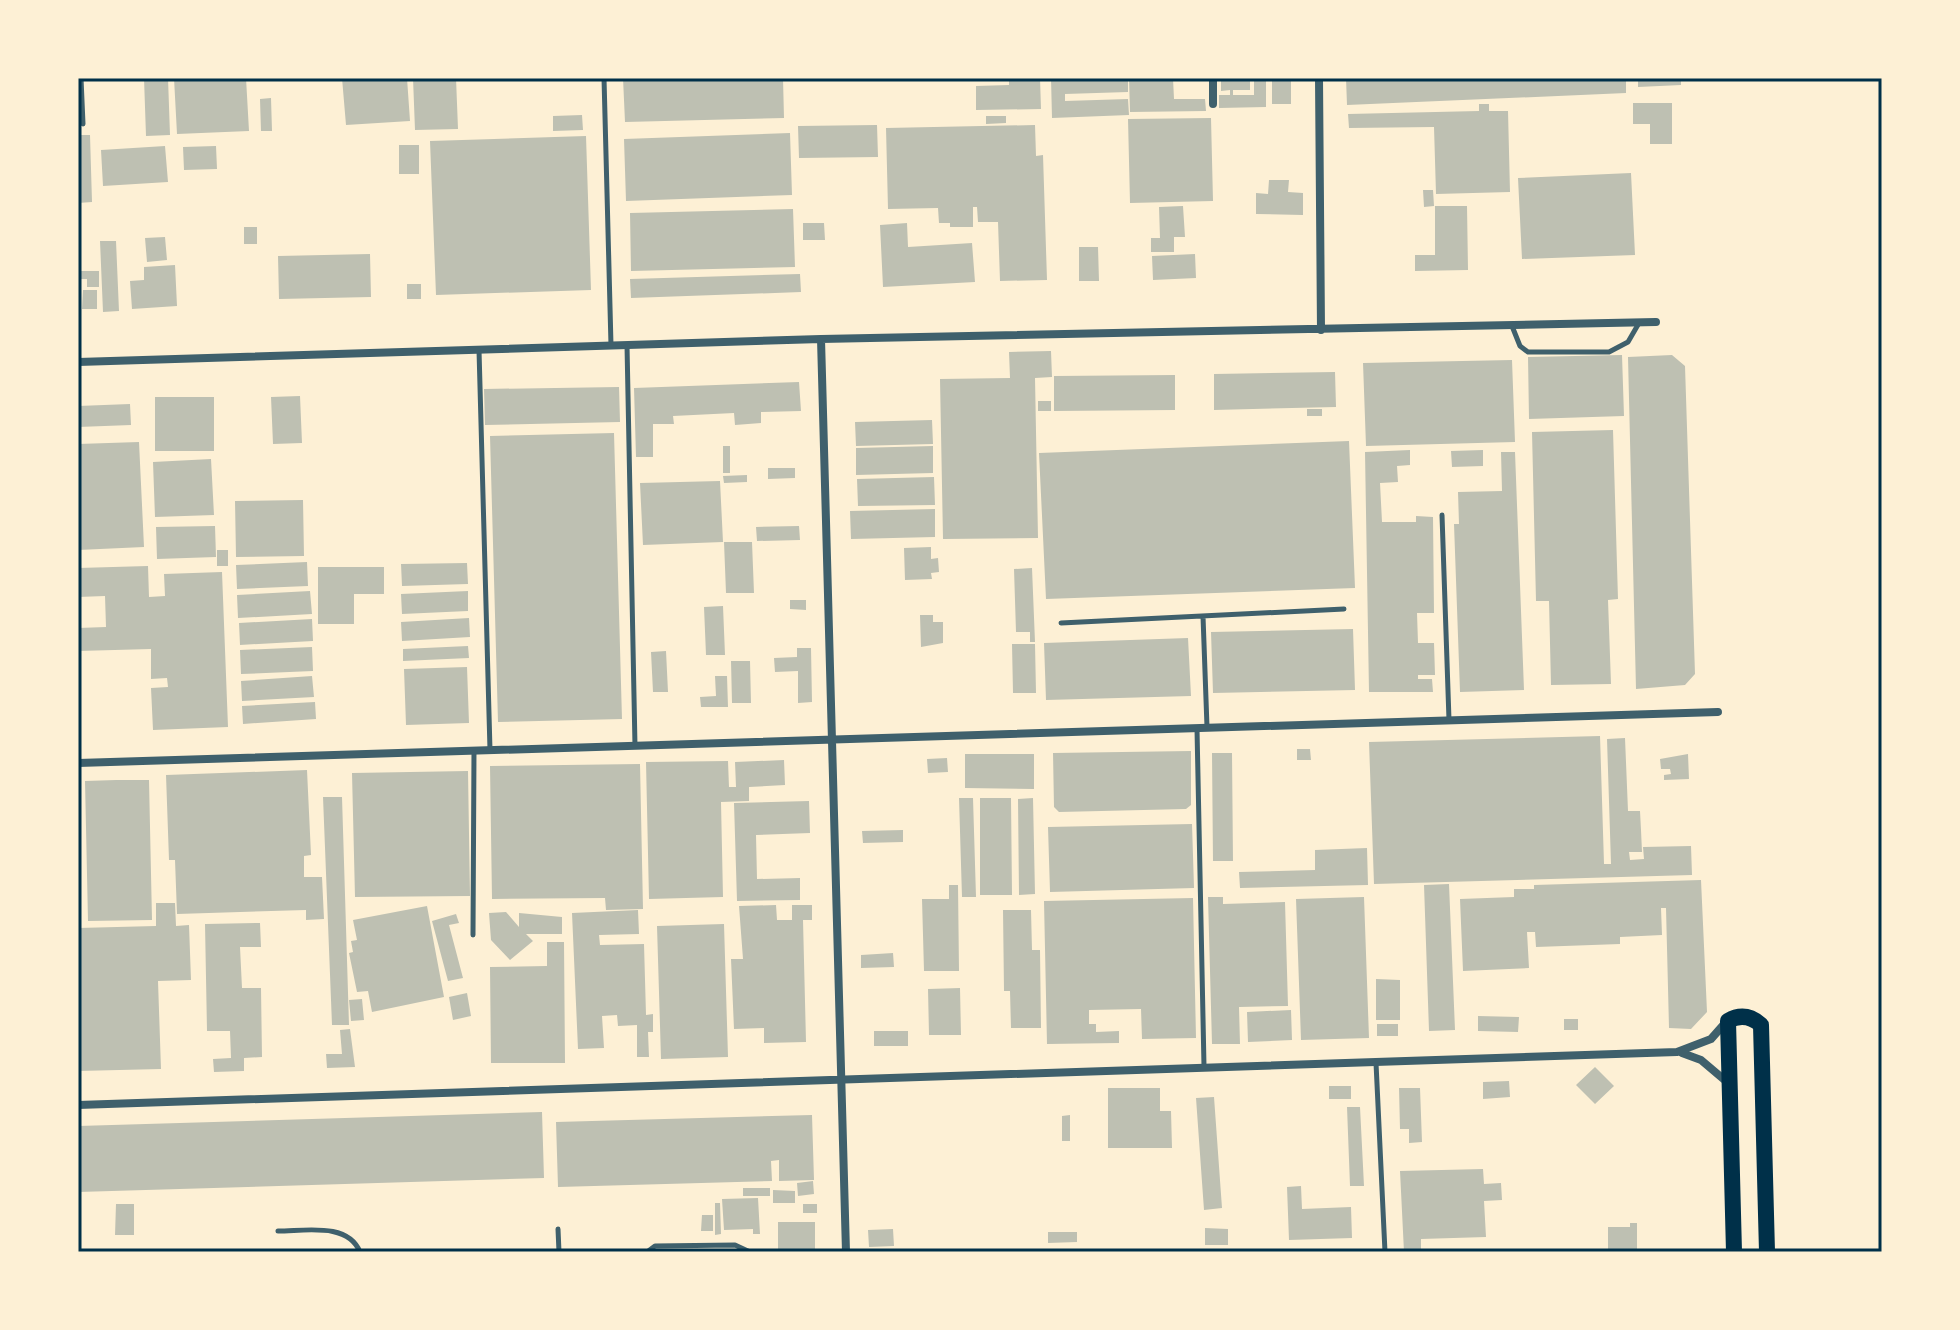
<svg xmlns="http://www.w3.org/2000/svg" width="1960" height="1330" font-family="'IBM Plex Sans',sans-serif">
  <rect width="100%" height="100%" fill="#fdf0d5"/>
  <!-- building -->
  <path fill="#bec0b2" d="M144,78H168L170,135L146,136Z
    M174,78H246L249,131L177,134Z
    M342,78H407L410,121L346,125Z
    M413,78H456L458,129L415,130Z
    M623,78H783L784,118L625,122Z
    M1009,78H1040L1041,109L976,110V86L1009,85Z
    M1051,78H1128V92L1065,94V101L1128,99L1129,115L1052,118Z
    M1129,78H1173L1174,99H1205L1206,111L1130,112Z
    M1221,78H1250V90H1233V95H1254V78H1266V107L1219,108V95H1230V90L1221,91Z
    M1272,78H1291V104H1272Z
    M1346,78H1626V93L1347,105Z
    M1638,78H1681V85L1638,87Z
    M271,98L272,131H261L260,99Z
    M1633,103H1672V144H1650V124H1633Z
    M1479,104H1489V111H1508L1510,192L1436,194L1434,127L1349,128L1348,114L1479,111Z
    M582,115L583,130L553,131V116Z
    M986,116H1006V123L986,124Z
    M1211,118L1213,201L1130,203L1128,119Z
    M877,125L878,157L799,158L798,126Z
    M1035,125L1036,156L1043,155L1047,280L1000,281L998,222H978L977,207H973V227H950V223H939L938,208L888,209L886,128Z
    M790,133L792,195L626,201L624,139Z
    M78,135H90L92,202L78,203Z
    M586,136L591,290L436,295L430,141Z
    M399,145H419V174H399Z
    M165,146L168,182L103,186L101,150Z
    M216,146L217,169L184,170L183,147Z
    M1631,173L1635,255L1522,259L1518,178Z
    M1269,180H1289L1288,192L1303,193V215L1256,214V193L1268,194Z
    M1423,190H1433L1434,206L1424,207Z
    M1183,206L1185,237H1174V252H1151V238H1160L1159,207Z
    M1435,206H1467L1468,270L1415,271V255H1435Z
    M793,209L795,267L631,271L630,213Z
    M803,223H824L825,240H803Z
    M907,223L908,247L972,243L975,282L883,287L880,225Z
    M244,227H257V244H244Z
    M165,237L167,260L147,262L145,238Z
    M100,241H116L119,311L103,312Z
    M1079,247H1098L1099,281H1079Z
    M370,254L371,297L279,299L278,256Z
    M1195,254L1196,278L1153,280L1152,256Z
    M175,265L177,306L132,309L130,281L144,280V267Z
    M78,271H99V287H87V279H78Z
    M800,274L801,292L631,298L630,279Z
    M407,284H421V299H407Z
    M83,290H97V309H82Z
    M1051,351L1052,377L1035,378L1038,538L943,539L940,379L1010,378L1009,352Z
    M1622,355L1624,416L1529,419L1528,357Z
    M1672,355L1685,366L1695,674L1685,685L1636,689L1628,357Z
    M1512,360L1515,442L1366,446L1363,363Z
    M1335,372L1336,407L1214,410V374Z
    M1175,375V410L1054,411V376Z
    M799,382L801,411L761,412V423L735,425L734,413L673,416L674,424H653V457H636L634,388Z
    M619,387L620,422L485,425L484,389Z
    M300,396L302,443L273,444L271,397Z
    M155,397H214V451H155Z
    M1038,401H1051V411H1038Z
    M130,404L131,425L78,427V406Z
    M1307,409H1322V416H1307Z
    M932,420L933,444L856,446L855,422Z
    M1613,430L1618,599L1608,600L1611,684L1551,685L1549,601H1536L1532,432Z
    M614,433L622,719L498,722L490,436Z
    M1349,441L1355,588L1046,599L1039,453Z
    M139,442L144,547L78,550V444Z
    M723,446H730V473H723Z
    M933,446V473L856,475V448Z
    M1410,450V465L1397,466L1398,482L1380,483L1382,522H1416V516L1433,517L1434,613H1417L1418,643H1434L1435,675H1418V679H1432L1433,692H1369L1365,452Z
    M1483,450V466L1452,467L1451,451Z
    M1501,452H1515L1524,690L1460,692L1454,524H1459L1458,492L1502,491Z
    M211,459L214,515L155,517L153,462Z
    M768,468H795V478L768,479Z
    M747,475V482L724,483L723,476Z
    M934,477L935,505L858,506L857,479Z
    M720,481L723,542L643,545L640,483Z
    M303,500L304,556L236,557L235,501Z
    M935,509V537L851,539L850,511Z
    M215,526L216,557L157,559L156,527Z
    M799,526L800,540L757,541L756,527Z
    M724,542H752L754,593H726Z
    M931,547V559L938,558L939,572L931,573L932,579L905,580L904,548Z
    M217,550H228V566H217Z
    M307,562L308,586L237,589L236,565Z
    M467,563L468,584L402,586L401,564Z
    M148,566L149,597L165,596L164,574L222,572L228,727L153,730L151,688L168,687L167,678L151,679V649L78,651V628L106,627L105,596L78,597V568Z
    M318,567H384V594H354V624H318Z
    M1032,568L1035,642H1030V632H1016L1014,569Z
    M310,591L312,614L238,618L237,595Z
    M468,591V611L402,614L401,594Z
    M790,600H806V610L790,609Z
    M723,606L725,655H706L704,607Z
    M920,615H933V622H943V643L921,647Z
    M469,618L470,637L402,641L401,622Z
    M312,619L313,641L240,645L239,623Z
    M1353,629L1355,690L1213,693L1211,632Z
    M1188,638L1191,696L1046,700L1044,643Z
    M1012,644H1035L1036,693H1013Z
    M468,646L469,658L403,661V649Z
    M312,647L313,671L241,674L240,650Z
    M797,648H811L812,702L798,703V671L775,672L774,658L797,657Z
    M666,651L668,692H653L651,652Z
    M731,661H750L751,703H732Z
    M467,667L469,723L406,725L404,669Z
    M312,676L314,697L242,701L241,681Z
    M715,676H727L728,707H701L700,697L716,696Z
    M315,702L316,719L243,724L242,706Z
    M1600,736L1604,864H1611L1607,739L1625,738L1628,811H1640L1641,830L1642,852H1629L1630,860L1644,859L1643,847L1691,846L1692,875L1374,884L1369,742Z
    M1297,749H1310L1311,760H1297Z
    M1191,751V805L1186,809L1059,812L1054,807L1053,753Z
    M1212,753H1232L1233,861H1213Z
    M965,754H1034V789L965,788Z
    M1688,754L1689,779L1664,780V775L1671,774L1670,769H1661L1660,759Z
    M947,758L948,772L928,773L927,759Z
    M784,760L785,785L749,787V801L721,802L723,897L649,899L646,762L728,761L729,787H736L735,762Z
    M640,764L643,909L606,910L605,898L492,899L490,766Z
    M307,770L311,855L304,856V877H322L324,919L306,920V910L177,914L175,860H169L166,775Z
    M468,771L470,896L355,897L352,773Z
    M116,780H149L152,920L88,921L85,781Z
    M323,797H342L349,1025H332Z
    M959,798H973L976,897H962Z
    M980,798H1011L1012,895H980Z
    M1033,798L1035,894L1019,895L1018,799Z
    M809,801L810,833L756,835L757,879L800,878V900L737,901L734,803Z
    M1192,824L1194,888L1050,892L1048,827Z
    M903,830V842L863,843L862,831Z
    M1367,848L1368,885L1240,888L1239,872L1315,870V850Z
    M1701,880L1707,1012L1691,1029L1669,1028L1666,908H1661L1662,935L1620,937V944L1536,947L1535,932H1527L1529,968L1463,971L1460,899L1514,897V889H1534V885Z
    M1449,884L1455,1030L1429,1031L1424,885Z
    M949,885H958L959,971H924L922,899H949Z
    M1208,897H1223V904L1285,902L1288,1006L1239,1007L1240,1044H1212Z
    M1364,897L1369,1038L1301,1040L1296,899Z
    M1193,898L1196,1038L1142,1039L1141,1009L1089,1010V1024H1096V1032L1119,1031V1043L1047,1044L1044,901Z
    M156,903H175L176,926L189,925L191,980L158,981L161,1069L78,1071V928L156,926Z
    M776,905L777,920H792V905H812V920H803L806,1042L764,1043V1028L734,1029L731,959H743L739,906Z
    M427,906L444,997L372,1012L368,991L357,992L349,953L353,952L351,941L357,940L353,920Z
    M638,910L639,934L599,935L600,945L644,944L646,1015L653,1014V1032H648L649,1057H637V1025L618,1026L617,1015L602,1016L604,1048L578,1049L572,913Z
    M1003,910H1031L1032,950H1040L1041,1028H1011L1010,991H1004Z
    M506,912L519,927V913L562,917V934H526L533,941L510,960L491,940L489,913Z
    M456,914L459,923L449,925L463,978L448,981L432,921Z
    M260,923L261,947H240L242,988H261L262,1057L244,1058V1071L214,1072L213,1059L231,1058L230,1031H207L205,924Z
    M724,924L728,1057L661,1059L657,926Z
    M547,942H564L565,1063H491L490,967L547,966Z
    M893,953L894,967L861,968V955Z
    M1376,979L1400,980V1020H1376Z
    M960,988L961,1035H929L928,989Z
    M467,993L471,1016L453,1020L449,997Z
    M362,999L364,1020L351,1021L349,1000Z
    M1291,1010L1292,1040L1248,1042L1247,1012Z
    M1478,1016L1519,1017L1518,1032L1478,1031Z
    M1564,1019H1578V1030H1564Z
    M1377,1024H1398V1036H1377Z
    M350,1029L355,1067L327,1068L326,1054H342L340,1030Z
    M874,1031H908V1046H874Z
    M1595,1067L1614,1086L1595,1104L1576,1085Z
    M1509,1081L1510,1097L1483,1099V1082Z
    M1329,1086H1351V1099H1329Z
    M1108,1088H1160V1111H1171L1172,1148H1108Z
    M1399,1088H1420L1422,1142L1409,1143V1129H1400Z
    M1214,1097L1222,1208L1204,1210L1196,1098Z
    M1347,1107H1360L1364,1186H1350Z
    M542,1112L544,1178L78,1192V1126Z
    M812,1115L814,1180L779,1181V1160L771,1161L772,1181L558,1187L556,1122Z
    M1070,1115V1141H1062V1116Z
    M1483,1169L1484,1184L1501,1183L1502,1200L1484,1201L1486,1237L1421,1239V1252H1404L1400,1171Z
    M813,1181L814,1194L798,1196L797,1183Z
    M1301,1186L1302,1209L1351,1207L1352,1238L1289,1240L1287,1187Z
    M743,1188H770V1196H743Z
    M773,1190L795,1191V1203H773Z
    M758,1198L760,1234H753V1229L724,1230L722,1199Z
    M715,1203H720L721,1234L715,1235Z
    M116,1204H134V1235H115Z
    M803,1204H817V1213H803Z
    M702,1215H713V1231H701Z
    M778,1222H815V1252H778Z
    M1630,1223H1637V1249H1608V1227H1630Z
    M1205,1228L1228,1229V1245H1205Z
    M893,1229L894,1246L869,1247L868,1230Z
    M1048,1232H1077V1242L1048,1243Z"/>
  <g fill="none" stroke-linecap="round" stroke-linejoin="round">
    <!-- service -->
    <path stroke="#3f606c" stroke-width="5" d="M81,78L83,124
      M604,78L611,345
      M1512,326L1520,346L1528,352H1609L1628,342L1639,323
      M627,345L635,746
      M479,350L490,750
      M1442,515L1449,720
      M1203,616L1207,727
      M1061,623L1344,609
      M1197,729L1204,1066
      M473,935L474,751
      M1376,1063L1385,1252
      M558,1229L559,1252
      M278,1231C305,1231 348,1222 360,1252
      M647,1252L655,1246L735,1245L750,1252"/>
    <!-- minor -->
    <path stroke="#3f606c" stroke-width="8" d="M1213,78V104
      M1319,78L1321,330
      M821,339L846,1252
      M78,362L821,339L1656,322
      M78,763L1718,712
      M1682,1053L1701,1060L1727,1082
      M78,1105L1677,1052L1711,1039L1726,1022"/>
    <!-- primary -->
    <path stroke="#003049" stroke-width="16" d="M1734,1252L1728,1021C1740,1014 1751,1016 1761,1025L1767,1252"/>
  </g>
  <!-- border -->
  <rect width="1960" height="1330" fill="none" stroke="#fdf0d5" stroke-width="160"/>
  <rect x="80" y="80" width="1800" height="1170" fill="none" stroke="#003049" stroke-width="3"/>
</svg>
